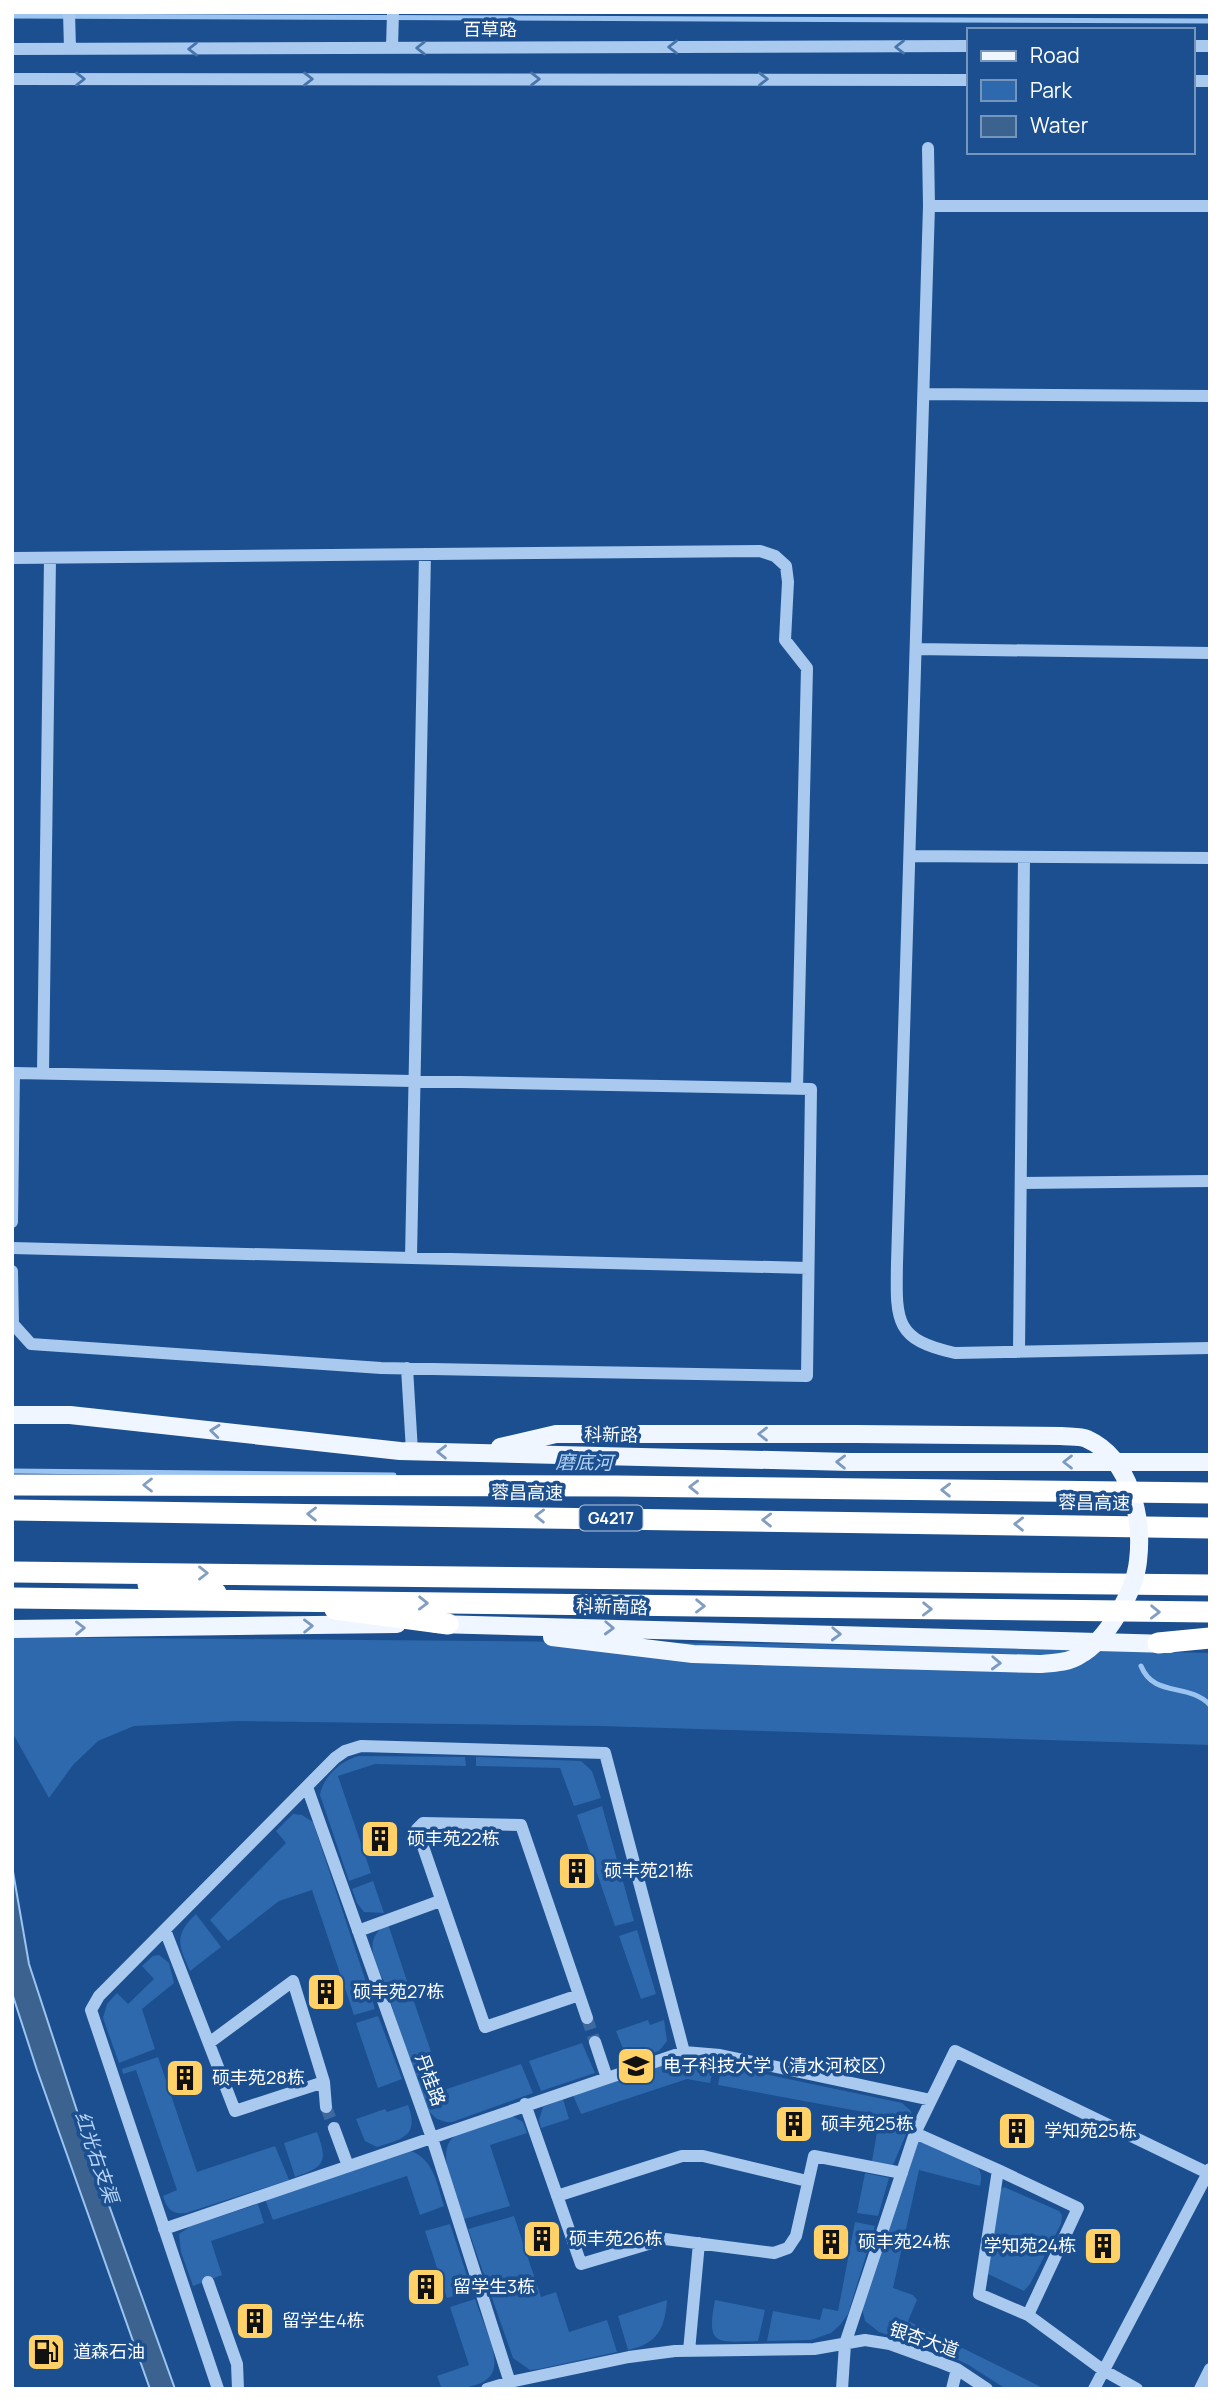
<svg xmlns="http://www.w3.org/2000/svg" width="1222" height="2401" font-family="Manrope,'Noto Sans SC',sans-serif">
  <rect width="100%" height="100%" fill="#1b4f8f"/>
  <!-- green -->
  <path fill="#2e69ad" d="M12,1637L812,1644L1210,1653V1745L600,1726L238,1721L134,1726L98,1741L73,1765L49,1798L12,1732Z
    M359,1756L465,1757L466,1766L375,1764L338,1776L371,1873L349,1881L320,1795C323,1776 342,1760 359,1756Z
    M476,1757L581,1761L592,1771L601,1798L574,1806L560,1768L476,1766Z
    M602,1806L634,1921L615,1926L577,1815Z
    M293,1814L302,1815L313,1822L375,2009L354,2015L312,1890L279,1901L228,1941L210,1920L286,1843L276,1831Z
    M373,1881L384,1913L364,1912L357,1903L352,1889Z
    M196,1914L221,1947L190,1971C178,1945 174,1935 196,1914Z
    M388,1924L408,1984L388,1991C379,1967 358,1940 388,1924Z
    M637,1930L656,1994L641,1999L619,1936Z
    M159,1955L169,1963L174,1983L142,2009L155,2049L119,2063L103,2018L107,2004L117,1993L128,2004L154,1979L142,1966L153,1956Z
    M411,1993L444,2090L521,2064L533,2093L452,2122H446L437,2119L426,2109L390,2000Z
    M378,2016L402,2079L378,2088L356,2023Z
    M648,2020L650,2025L664,2020L667,2041L659,2051L628,2061L616,2031Z
    M582,2043L595,2073L541,2091L529,2061Z
    M158,2057L197,2172L275,2146L289,2180L186,2213C172,2215 167,2209 163,2196L177,2190L136,2070L123,2074L122,2069Z
    M686,2058L715,2062L710,2083L687,2079L581,2114L573,2095L676,2059Z
    M722,2065L902,2103L911,2111L912,2120L893,2165L872,2161L880,2115L718,2085Z
    M563,2099L569,2119L541,2128L539,2120L543,2107Z
    M408,2105C420,2137 401,2139 377,2147L365,2141L356,2119L385,2109L387,2112Z
    M512,2116L523,2122L527,2133L490,2145L510,2206L464,2219C458,2199 433,2151 455,2136C468,2127 496,2121 512,2116Z
    M317,2132C328,2162 325,2167 295,2177L284,2143Z
    M918,2138L975,2164C982,2172 982,2177 980,2186L919,2170L893,2288L913,2295L917,2300L908,2321L1045,2389H1006L967,2364L943,2353L879,2332L865,2321L862,2308Z
    M411,2151C434,2160 437,2184 444,2206L420,2215L407,2176L273,2220L265,2199Z
    M865,2173L889,2178L878,2216L857,2213Z
    M1004,2187L1059,2211L1062,2215L1061,2224L1030,2284L1024,2291L986,2273L1000,2190Z
    M258,2204L264,2223L211,2241L222,2275L193,2286L181,2252L179,2234L191,2226Z
    M514,2216L541,2297L556,2292L569,2332L607,2320L617,2352L539,2369L530,2370L513,2358L468,2229Z
    M855,2222L875,2226L848,2314L840,2325L831,2333L811,2340L767,2341L773,2311L820,2320L823,2308L838,2311Z
    M450,2224L472,2291L447,2298L425,2231Z
    M475,2299C492,2349 521,2389 442,2389L437,2376L469,2365L450,2307Z
    M667,2300C665,2329 657,2344 628,2350L618,2316Z
    M715,2300L765,2310L758,2341C716,2342 706,2347 715,2300Z"/>
  <!-- water -->
  <path fill="#3c6290" stroke="#9cc4f0" stroke-width="2" d="M12,1866L29,1964L96,2169L175,2389H150L37,2070L12,1993Z"/>
  <g fill="none" stroke-linecap="round" stroke-linejoin="round">
    <!-- stream -->
    <path stroke="#9cc4f0" stroke-width="5" d="M12,16L1210,21
      M12,1471L394,1475
      M1141,1666C1154,1698 1188,1682 1210,1705"/>
    <!-- minor-tunnel -->
    <path stroke="#3d69a0" stroke-width="12" stroke-dasharray="12 6" stroke-linecap="butt" d="M587,2018L595,2042
      M326,2107L334,2128"/>
    <!-- minor -->
    <path stroke="#a9c9ee" stroke-width="12" d="M69,12L70,49
      M1192,46H1210
      M392,48L393,12
      M12,49L968,46
      M12,79L968,80
      M1192,81H1210
      M928,148L929,206L897,1263C896,1320 894,1340 955,1353L1210,1348
      M929,206H1210
      M924,394L1210,396
      M12,558L760,551L775,556L786,566L788,582L785,640L807,668L797,1088
      M916,649L1210,653
      M910,856L1210,858
      M43,1072L50,558
      M1021,1183L1210,1181
      M12,1222L14,1073L811,1089L807,1376L381,1368L31,1344L13,1324L12,1271
      M12,1248L808,1268
      M411,1258L425,554
      M1019,1352L1024,857
      M407,1368L412,1451
      M307,1787L432,2138L512,2389
      M165,1930L235,2111L324,2082
      M358,1931L440,1901
      M579,1995L485,2027L417,1829L423,1823L521,1825C543,1889 565,1954 587,2018
      M595,2042L607,2078
      M209,2043L293,1981L324,2082L326,2107
      M525,2104L581,2264L665,2239L774,2253L788,2248L796,2236L814,2156L902,2173
      M334,2128L348,2166
      M915,2133L998,2170L1078,2208L1028,2315
      M998,2170L979,2294L1028,2315L1103,2370L1137,2389
      M557,2196L682,2156H703L807,2181
      M164,2229L684,2052L720,2055L931,2100
      M208,2282L237,2364L238,2389
      M689,2351L699,2243
      M218,2389L91,2010L99,1996L335,1758L345,1751L361,1746L605,1753L684,2052
      M487,2389L510,2382L629,2357L675,2351L814,2349L865,2340L890,2344L937,2361L957,2369L987,2389
      M842,2389L845,2344L915,2133L955,2051L1210,2174
      M952,2389L957,2369
      M1094,2389L1210,2169
      M1200,2389L1210,2369"/>
    <!-- major -->
    <path stroke="#f0f6ff" stroke-width="18" d="M12,1415H70L400,1451L850,1462H1210
      M500,1447L556,1434H856
      M436,1624L1170,1644
      M12,1629L397,1624
      M552,1637L693,1654L855,1659"/>
    <!-- highway -->
    <path stroke="#fff" stroke-width="21" d="M12,1510L1210,1528
      M12,1572L1210,1585
      M148,1584L216,1593
      M335,1609L448,1624
      M1158,1643L1210,1638"/>
    <!-- major-bridge -->
    <path stroke="#f0f6ff" stroke-width="18" d="M855,1659L1039,1664C1053,1663 1068,1663 1080,1655C1107,1640 1135,1591 1138,1561C1143,1519 1131,1459 1087,1439C1080,1436 1069,1437 1061,1436L856,1434"/>
    <!-- highway-bridge -->
    <path stroke="#fff" stroke-width="21" d="M12,1485L617,1486L1210,1493
      M12,1598L1210,1612"/>
  </g>
  <!-- one-way arrows -->
  <defs><path id="oneway-chevron" d="M-2-3.5L2.5 0L-2 3.5" fill="none" stroke-width="1.6" stroke-linecap="round" stroke-linejoin="round" transform="scale(1.75)"/></defs>
  <g stroke="#4674ac">
    <use href="#oneway-chevron" transform="translate(673 47) rotate(180)"/>
    <use href="#oneway-chevron" transform="translate(900 47) rotate(180)"/>
    <use href="#oneway-chevron" transform="translate(421 48) rotate(180)"/>
    <use href="#oneway-chevron" transform="translate(193 49) rotate(180)"/>
    <use href="#oneway-chevron" transform="translate(80 79)"/>
    <use href="#oneway-chevron" transform="translate(308 79)"/>
    <use href="#oneway-chevron" transform="translate(535 79)"/>
    <use href="#oneway-chevron" transform="translate(763 79)"/>
  </g>
  <g stroke="#7b9ac1">
    <use href="#oneway-chevron" transform="translate(215 1431) rotate(-174)"/>
    <use href="#oneway-chevron" transform="translate(763 1434) rotate(-180)"/>
    <use href="#oneway-chevron" transform="translate(442 1452) rotate(-179)"/>
    <use href="#oneway-chevron" transform="translate(841 1462) rotate(-179)"/>
    <use href="#oneway-chevron" transform="translate(1068 1462) rotate(-180)"/>
    <use href="#oneway-chevron" transform="translate(308 1626) rotate(-1)"/>
    <use href="#oneway-chevron" transform="translate(80 1628) rotate(-1)"/>
    <use href="#oneway-chevron" transform="translate(609 1628) rotate(2)"/>
    <use href="#oneway-chevron" transform="translate(836 1634) rotate(2)"/>
    <use href="#oneway-chevron" transform="translate(996 1663) rotate(2)"/>
  </g>
  <g stroke="#829ec1">
    <use href="#oneway-chevron" transform="translate(148 1485) rotate(-180)"/>
    <use href="#oneway-chevron" transform="translate(694 1487) rotate(-179)"/>
    <use href="#oneway-chevron" transform="translate(946 1490) rotate(-179)"/>
    <use href="#oneway-chevron" transform="translate(312 1514) rotate(-179)"/>
    <use href="#oneway-chevron" transform="translate(540 1516) rotate(-179)"/>
    <use href="#oneway-chevron" transform="translate(767 1520) rotate(-179)"/>
    <use href="#oneway-chevron" transform="translate(1019 1524) rotate(-179)"/>
    <use href="#oneway-chevron" transform="translate(203 1573)"/>
    <use href="#oneway-chevron" transform="translate(423 1603) rotate(1)"/>
    <use href="#oneway-chevron" transform="translate(700 1606) rotate(1)"/>
    <use href="#oneway-chevron" transform="translate(927 1609) rotate(1)"/>
    <use href="#oneway-chevron" transform="translate(1155 1612) rotate(1)"/>
  </g>
  <!-- icons -->
  <defs>
    <g id="building-square" transform="scale(2.0125)"><rect x="-9" y="-9" width="18" height="18" rx="4" fill="#ffd166" stroke="#1b4f8f"/><path d="M-4-6H4V6H1V3H-1V6H-4ZM-2.5-4.3h1.7v1.8h-1.7ZM.8-4.3h1.7v1.8H.8ZM-2.5-1h1.7V.8h-1.7ZM.8-1h1.7V.8H.8Z" fill="#111"/></g>
    <g id="university-square" transform="scale(2.0125)"><rect x="-9" y="-9" width="18" height="18" rx="4" fill="#ffd166" stroke="#1b4f8f"/><path d="M0-5L7-2L0 1L-7-2ZM-4 1L0 2.5L4 1V4Q0 6-4 4Z" fill="#111"/></g>
    <g id="fuel-square" transform="scale(2.0125)"><rect x="-9" y="-9" width="18" height="18" rx="4" fill="#ffd166" stroke="#1b4f8f"/><path d="M-5.5-6h7V0h2V4h1.3V-2.5L3-4.5l.8-.8L6-3V5H2.5V1h-1V6h-7ZM-4.2-4.7v3.2H.2V-4.7Z" fill="#111"/></g>
  </defs>
  <g fill-rule="evenodd">
    <use href="#building-square" x="380" y="1839"/>
    <use href="#building-square" x="577" y="1871"/>
    <use href="#building-square" x="326" y="1992"/>
    <use href="#university-square" x="636" y="2066"/>
    <use href="#building-square" x="185" y="2078"/>
    <use href="#building-square" x="794" y="2124"/>
    <use href="#building-square" x="1017" y="2131"/>
    <use href="#building-square" x="542" y="2239"/>
    <use href="#building-square" x="831" y="2242"/>
    <use href="#building-square" x="1103" y="2246"/>
    <use href="#building-square" x="426" y="2287"/>
    <use href="#building-square" x="255" y="2321"/>
    <use href="#fuel-square" x="46" y="2352"/>
  </g>
  <g text-anchor="middle" stroke-width="7" stroke-linejoin="round" paint-order="stroke">
    <!-- shield labels -->
    <rect fill="#1b4f8f" stroke="#bbcadd" stroke-width="2" x="579.5" y="1505.5" width="63" height="25" rx="5"/>
    <g font-size="16" font-weight="bold" fill="#fff">
      <text x="611" y="1524">G4217</text>
    </g>
    <!-- street labels -->
    <g font-size="18" fill="#fff" stroke="#1b4f8f">
      <text x="490" y="36">百草路</text>
      <text transform="translate(611 1435) rotate(1)" y="6">科新路</text>
      <text transform="translate(527 1493) rotate(1)" y="6">蓉昌高速</text>
      <text transform="translate(1094 1503) rotate(1)" y="6">蓉昌高速</text>
      <text transform="translate(612 1607) rotate(2)" y="6">科新南路</text>
      <text transform="translate(430 2080) rotate(70)" y="6">丹桂路</text>
      <text transform="translate(924 2340) rotate(19)" y="6">银杏大道</text>
    </g>
    <!-- poi labels -->
    <g font-size="18" fill="#fff" stroke="#1b4f8f" text-anchor="start">
      <text x="407" y="1845">硕丰苑22栋</text>
      <text x="604" y="1877">硕丰苑21栋</text>
      <text x="353" y="1998">硕丰苑27栋</text>
      <text x="663" y="2072">电子科技大学（清水河校区）</text>
      <text x="212" y="2084">硕丰苑28栋</text>
      <text x="821" y="2130">硕丰苑25栋</text>
      <text x="1044" y="2137">学知苑25栋</text>
      <text x="569" y="2245">硕丰苑26栋</text>
      <text x="858" y="2248">硕丰苑24栋</text>
      <text x="1076" y="2252" text-anchor="end">学知苑24栋</text>
      <text x="453" y="2293">留学生3栋</text>
      <text x="282" y="2327">留学生4栋</text>
      <text x="73" y="2358">道森石油</text>
    </g>
    <!-- water labels -->
    <g font-size="19" font-style="italic" fill="#b5d3f5" stroke="#1b4f8f">
      <text transform="translate(584 1462) rotate(1)" y="7">磨底河</text>
      <text transform="translate(97 2157) rotate(71)" y="7">红光右支渠</text>
    </g>
  </g>
  <!-- border -->
  <rect width="1222" height="2401" fill="none" stroke="#ffffff" stroke-width="28"/>
  <!-- legend -->
  <rect x="967" y="28" width="228" height="126" fill="#1b4f8f" stroke="#7695bc" stroke-width="2"/>
  <rect x="981" y="51" width="35" height="10" fill="#f0f6ff" stroke="#7695bc" stroke-width="2"/>
  <text x="1030" y="63" font-size="21" fill="#ffffff">Road</text>
  <rect x="981" y="80" width="35" height="21" fill="#2e69ad" stroke="#7695bc" stroke-width="2"/>
  <text x="1030" y="98" font-size="21" fill="#ffffff">Park</text>
  <rect x="981" y="116" width="35" height="21" fill="#3c6290" stroke="#7695bc" stroke-width="2"/>
  <text x="1030" y="133" font-size="21" fill="#ffffff">Water</text>
</svg>
